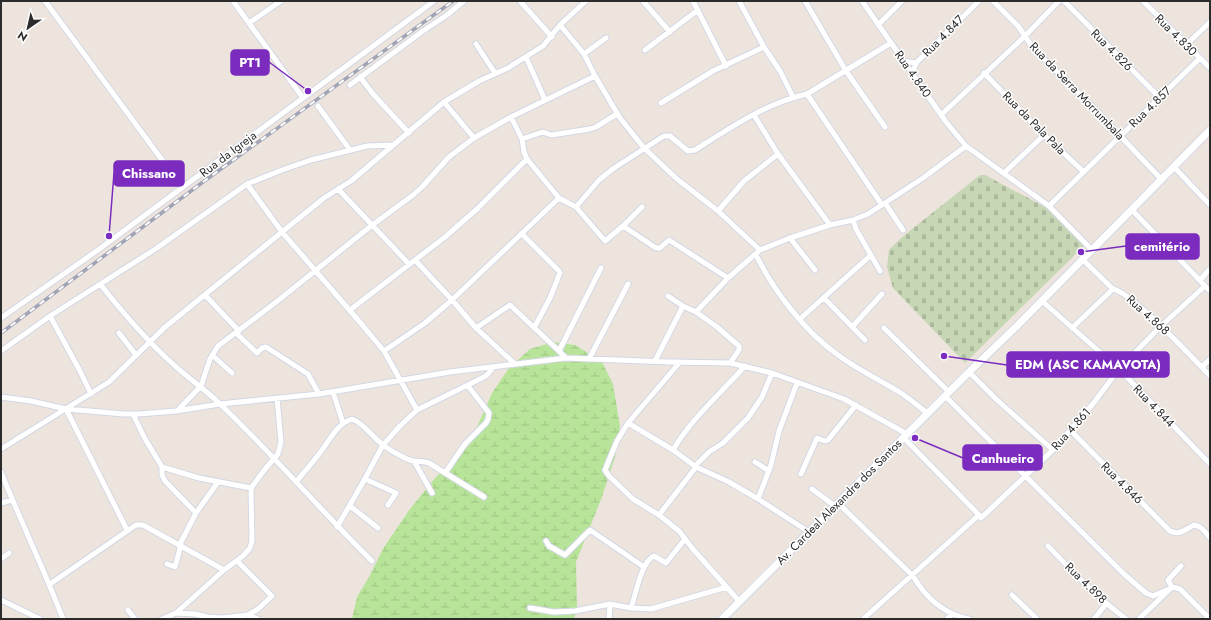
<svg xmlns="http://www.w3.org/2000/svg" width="1211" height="620" font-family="Jost,sans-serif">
  <defs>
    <pattern id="wetland-marsh" width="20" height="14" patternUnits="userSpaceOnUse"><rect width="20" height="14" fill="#b8e49a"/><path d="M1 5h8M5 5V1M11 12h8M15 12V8" fill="none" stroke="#9ec485"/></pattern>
    <pattern id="cemetery-stones" width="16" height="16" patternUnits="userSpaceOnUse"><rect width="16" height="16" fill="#c7d7b5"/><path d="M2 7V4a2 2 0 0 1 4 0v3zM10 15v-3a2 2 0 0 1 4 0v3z" fill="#abb99c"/></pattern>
  </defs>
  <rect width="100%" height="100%" fill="#ede5dd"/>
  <!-- wetland -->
  <path fill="url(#wetland-marsh)" d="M554,342L575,345L602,362L613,384L620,426L615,457L602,497L576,562L577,608L574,619H352L357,597L369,577L384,547L410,509L436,477L469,445L492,393L509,368L530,349Z"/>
  <!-- cemetery -->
  <path fill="url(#cemetery-stones)" d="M980,175H985L1043,206L1052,212L1085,245L965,363L893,288L887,267L889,250L902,237Z"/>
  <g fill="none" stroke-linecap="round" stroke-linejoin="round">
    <!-- street casing -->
    <g stroke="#d3d7e4" stroke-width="7">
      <path id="street" d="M45,1L182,187
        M233,1L303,98
        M520,1L552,37
        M643,1L670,32
        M693,1L726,66
        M739,1L764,47L780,71L793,97
        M805,1L846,71L885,127
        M862,1L946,122L966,146L1049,206L1092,250
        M993,1L1018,26L1033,48L1089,103L1162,180
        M1064,1L1160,98
        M1143,1L1210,68
        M249,23L281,1
        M879,24L902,1
        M560,25L584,54L595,76L620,118L644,148L677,179L718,211L760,250
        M476,44L495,73
        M1187,44L1210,22
        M645,50L698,10
        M584,54L606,38
        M526,57L545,100
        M903,61L916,63
        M984,73L1044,135L1084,172
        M912,75L916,63L979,1
        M360,77L373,94L409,133
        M350,85L423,31L447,15L464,1
        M807,94L882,205
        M444,102L474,138
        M661,103L713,71L764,47
        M318,106L350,150
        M754,115L778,154L830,225
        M941,115L1025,36L1059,1
        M511,117L522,139L524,152L527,159L559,198
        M522,139L543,132L551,135L590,129L596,127L617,114
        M1174,167L1210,205
        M1004,173L1044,135
        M247,184L282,232L358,320L384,351L417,410
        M338,189L409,264
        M885,203L903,230
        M1049,206L1200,58
        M576,207L605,241L623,226L642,207
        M1132,210L1210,291
        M718,211L744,181L778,154
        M853,220L856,229L880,271
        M623,226L656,248H660L669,240L728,278
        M522,234L559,271L560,273L550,298L534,328
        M790,238L815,270
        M756,255C774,291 805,332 838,355C858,370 880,380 901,393C910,399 918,406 927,413
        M415,260L452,300L476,328L514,363
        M1083,260L1113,289C1132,293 1194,359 1210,376
        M1200,280L1210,269
        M101,285C123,313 147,341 174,365C189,379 206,390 220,404C273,454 320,510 372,561
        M205,295L239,331
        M668,296L683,306L696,312L717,327L739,346V350L730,363
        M824,298L865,340
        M1042,301L1119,369L1210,464
        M350,310L445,237L477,209L527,159
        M696,312L728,278L760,250L790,238L830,225L853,220L868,214L923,178L966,146
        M50,316L80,371L91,394
        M1,318L98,250L434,1
        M800,319L871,255
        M852,327L882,294
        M476,328L510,305L559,351
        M884,328L949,392
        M1072,328L1113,289
        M119,333L136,355
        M236,333L257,353L262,348L266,347L308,374L319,394
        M1,351L50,316L157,248L247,184L282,170L311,160L367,146L393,145
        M384,351L425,323L452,300L559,198L576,207L599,180L614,168L664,136H670L688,151L695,150C730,128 766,103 807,94L891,43
        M212,355L232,373
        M566,358L559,351L601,268
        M589,359L628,284
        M655,361L683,306
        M680,362L628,423L617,441L605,470L609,476L633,499L659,515L679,531L692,548L739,601
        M1202,367L1210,359
        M969,372L997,400L1053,450
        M333,392L343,423
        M945,396L1125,575L1146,593L1153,596L1169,589
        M1,397L31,401L66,409L124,414H139L176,411L220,404L319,394L450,372L566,358L670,362L730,363L772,373L844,399L907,434
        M66,409L127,530
        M177,411L201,386L210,359L218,346L275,303L371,226L413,195L422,187L449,157L474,138L511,117L595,76
        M133,414L144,437L162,467L199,478L251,488
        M628,423L673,450L696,467L729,482L758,499L809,532
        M1070,430L1170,531C1179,536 1186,529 1194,525C1202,526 1205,532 1210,538
        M904,438L979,515
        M1,449L109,382L164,328L293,223L324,198L351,181L444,102L479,81L508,68L543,46L560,25L586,1
        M673,450C692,418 720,394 745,366
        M414,461L432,493
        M755,462L769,471
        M695,466L709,452L723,443L748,418L762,397L772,373
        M162,467V475L165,481L196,513
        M1,472C21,522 44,569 63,619
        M445,473L465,444L486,423L488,419L489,413L468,386
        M801,474L817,438L825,441L828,440L856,405
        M365,479L396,493L388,505
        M296,482C305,471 314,461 322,450C331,438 337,424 352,419C365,424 372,437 383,445C388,449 408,461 414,461C420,462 424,461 429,463L484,497
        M812,489L835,506
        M758,499L771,465L779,431L797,383
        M1,503L12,500
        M838,503L913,576C926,598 943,614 969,619
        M350,506L378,528
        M659,515L696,467
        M337,527L362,484L383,445L400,426L417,410L484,377L488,374L493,367
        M546,541L549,546L565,555L590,530L644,567
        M180,544L196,513L218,482
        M1048,546C1073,572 1097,597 1126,619
        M1,559L9,553
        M237,561L272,596L258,609L248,615
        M167,564L175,567L181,545
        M50,584L136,525H143L224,570
        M1172,587L1168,580L1181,566
        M1012,595L1037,619
        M1,600L40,619
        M530,608L554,612L575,611L610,604L631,608L651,609L727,587
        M631,608C636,594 641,562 654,556L666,563L685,539
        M128,610L135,619
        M176,613L195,614L207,617L222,618L248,615L258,619
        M162,619L176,613L224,570L243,556L250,548L252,541L251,488L265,469L278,454L281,442L277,398
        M609,619L610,604
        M863,619L979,515L981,518L1053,450L1092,405L1119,369L1161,326L1205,286
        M947,619L952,614
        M1094,619L1106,604
        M1139,619L1172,587L1180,589L1210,619"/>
    </g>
    <!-- secondary casing -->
    <g stroke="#d3d7e4" stroke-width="9">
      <path id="secondary" d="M722,619L969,372L1018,325L1210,130"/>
    </g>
    <!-- street -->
    <use href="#street" stroke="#fff" stroke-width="5"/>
    <!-- secondary -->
    <use href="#secondary" stroke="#fff" stroke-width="7"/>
    <!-- rail casing -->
    <g stroke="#a0a4b6" stroke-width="3.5">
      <path id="rail" d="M1,333L203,182L453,1"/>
    </g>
    <!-- rail -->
    <use href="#rail" stroke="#fff" stroke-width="2" stroke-dasharray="6" stroke-linecap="butt"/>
  </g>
  <g text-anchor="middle" stroke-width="3" stroke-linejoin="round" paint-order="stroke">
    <!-- street labels -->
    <g font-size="12" fill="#2b2b2b" stroke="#fff">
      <text transform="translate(1176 35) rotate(45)" y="4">Rua 4.830</text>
      <text transform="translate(943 36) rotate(-45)" y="4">Rua 4.847</text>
      <text transform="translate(1112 50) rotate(45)" y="4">Rua 4.826</text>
      <text transform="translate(913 74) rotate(55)" y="4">Rua 4.840</text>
      <text transform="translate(1077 91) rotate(46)" y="4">Rua da Serra Morrumbala</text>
      <text transform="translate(1150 107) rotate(-44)" y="4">Rua 4.857</text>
      <text transform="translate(1034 123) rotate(45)" y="4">Rua da Pala Pala</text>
      <text transform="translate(228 154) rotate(-37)" y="4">Rua da Igreja</text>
      <text transform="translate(1148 315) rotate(42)" y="4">Rua 4.868</text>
      <text transform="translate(1154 406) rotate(46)" y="4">Rua 4.844</text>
      <text transform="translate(1071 429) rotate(-48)" y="4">Rua 4.861</text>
      <text transform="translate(1122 483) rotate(45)" y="4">Rua 4.846</text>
      <text transform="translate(839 502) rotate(-45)" y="4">Av. Cardeal Alexandre dos Santos</text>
      <text transform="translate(1086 583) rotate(44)" y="4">Rua 4.898</text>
    </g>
  </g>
  <!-- callouts -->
  <path fill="none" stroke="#7b2cbf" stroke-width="1.5" d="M308 91L269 62M109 236L114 173M1081 252L1126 246M944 356L1007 365M915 438L963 458"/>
  <g fill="#7b2cbf" stroke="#fff" stroke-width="1.5">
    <circle cx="308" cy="91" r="4"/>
    <circle cx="109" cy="236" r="4"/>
    <circle cx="1081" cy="252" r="4"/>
    <circle cx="944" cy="356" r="4"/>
    <circle cx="915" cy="438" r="4"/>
  </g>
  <g fill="#7b2cbf" stroke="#7b2cbf" stroke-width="1.5">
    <rect x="231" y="50" width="38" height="25" rx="4"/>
    <rect x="114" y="161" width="70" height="25" rx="4"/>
    <rect x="1126" y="234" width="73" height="25" rx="4"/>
    <rect x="1007" y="352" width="162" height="25" rx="4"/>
    <rect x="963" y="445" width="79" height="25" rx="4"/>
  </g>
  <g font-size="13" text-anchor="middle" font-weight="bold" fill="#fff">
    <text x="250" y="67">PT1</text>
    <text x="149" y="178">Chissano</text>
    <text x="1162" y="251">cemitério</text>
    <text x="1088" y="369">EDM (ASC KAMAVOTA)</text>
    <text x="1003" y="463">Canhueiro</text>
  </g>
  <!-- border -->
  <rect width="1211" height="620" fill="none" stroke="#2b2b2b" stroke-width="4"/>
  <!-- north arrow -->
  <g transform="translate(28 28) rotate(214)" stroke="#ffffff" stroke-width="3" paint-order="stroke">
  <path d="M0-3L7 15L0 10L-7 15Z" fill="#2b2b2b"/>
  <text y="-6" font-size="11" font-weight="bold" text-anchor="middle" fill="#2b2b2b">N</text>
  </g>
</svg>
